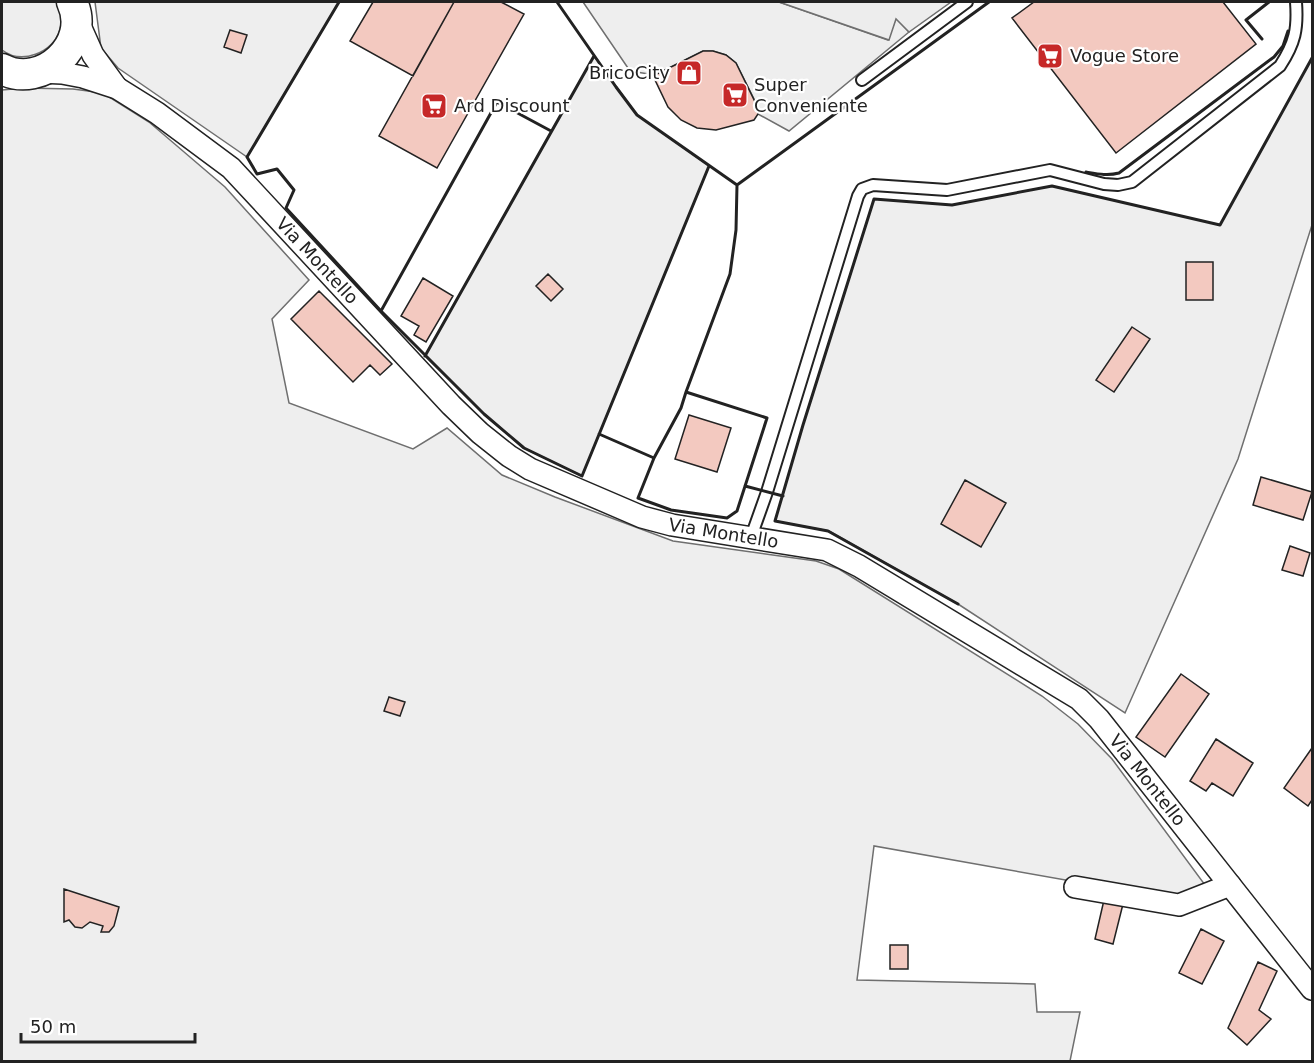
<svg xmlns="http://www.w3.org/2000/svg" width="1314" height="1063" font-family="'DejaVu Sans',sans-serif">
  <rect width="100%" height="100%" fill="#fff"/>
  <!-- green -->
  <path fill="#eee" stroke="#6f6f6f" stroke-width="1.5" d="M2,2H58C60,11 63,20 60,30C52,53 22,65 2,50Z
    M95,2H339L247,157L118,68L101,48Z
    M583,2H779L888,40L896,18L909,32L789,131L758,114V107L736,63L726,55L713,51H703L655,75L630,71Z
    M594,56L637,115L709,166L582,476L524,448L484,414L425,356Z
    M1312,58V225L1238,459L1125,713L958,604L829,531L775,521L803,425L874,199L952,205L1052,186L1220,225Z
    M24,88L73,89L103,93L149,122L225,187L309,280L272,319L289,403L413,449L447,428L502,475L555,497L673,541L816,561L839,569L1042,696L1078,724L1112,759L1208,889L1173,899L874,846L857,980L1035,984L1037,1012H1080L1070,1061H2V90Z"/>
  <!-- parking -->
  <path fill="#ededed" stroke="#6f6f6f" stroke-width="1.5" d="M779,2H951L909,32L896,19L889,40Z"/>
  <!-- building -->
  <path fill="#f3c9c0" stroke="#222" stroke-width="1.5" d="M373,2H454L413,76L350,41Z
    M454,2H501L524,14L437,168L379,136Z
    M1034,2H1223L1256,44L1116,153L1012,18Z
    M230,30L247,35L241,53L224,47Z
    M703,51H713L726,55L736,63L758,108V114L754,120L716,130L697,128L681,120L668,107L655,80V75Z
    M1186,262H1213V300H1186Z
    M548,274L563,289L551,301L536,286Z
    M423,278L453,296L426,342L414,335L419,326L401,316Z
    M319,291L392,364L380,375L370,365L353,382L291,319Z
    M1132,327L1150,339L1114,392L1096,380Z
    M689,415L731,428L717,472L675,459Z
    M1261,477L1312,492L1303,520L1253,505Z
    M965,480L1006,503L981,547L941,524Z
    M1290,546L1310,553L1303,576L1282,570Z
    M1181,674L1209,694L1165,757L1136,737Z
    M389,697L405,702L400,716L384,711Z
    M1216,739L1253,763L1233,796L1212,783L1206,791L1190,781Z
    M1312,748V800L1308,806L1284,788Z
    M64,889L119,907L114,926L109,932H101L103,926L90,922L82,928L75,927L69,920L64,922Z
    M1104,900L1123,904L1113,944L1095,939Z
    M1201,929L1224,941L1202,984L1179,973Z
    M890,945H908V969H890Z
    M1258,962L1277,971L1259,1010L1271,1019L1247,1045L1228,1028Z"/>
  <g fill="none" stroke-linecap="round" stroke-linejoin="round">
    <!-- lane casing -->
    <g stroke="#222" stroke-width="14">
      <path id="lane" d="M862,80L967,2
        M751,537L767,492L858,196L862,189L873,185L947,190L1050,170L1104,184L1118,185L1132,182L1280,66C1295,43 1298,29 1296,2"/>
    </g>
    <!-- street casing -->
    <g stroke="#222" stroke-width="24">
      <g id="street">
        <path d="M77,19L93,55L117,88"/>
        <path id="s1" d="M40,72L62,73L83,77L117,88L157,113L231,168L451,405L480,433L509,456L530,469L642,517L672,525L827,550L859,566L1079,699L1099,719L1312,989"/>
        <path d="M1075,887L1179,905L1230,885"/>
      </g>
    </g>
    <!-- secondary casing -->
    <g stroke="#222" stroke-width="33">
      <path id="secondary" d="M2,69C42,90 92,44 72,2"/>
    </g>
    <!-- lane -->
    <use href="#lane" stroke="#fff" stroke-width="10"/>
    <!-- street -->
    <use href="#street" stroke="#fff" stroke-width="21"/>
    <!-- secondary -->
    <use href="#secondary" stroke="#fff" stroke-width="30"/>
    <!-- wall -->
    <path stroke="#222" stroke-width="3" d="M339,2L247,157L257,174L277,169L294,190L286,208L381,311L484,414L524,448L582,476L709,166
      M557,2L616,87L637,115L737,185L736,230L730,274L686,392L681,408L654,458L638,498L671,510L727,518L737,511L767,418L686,392
      M1262,39L1246,20L1269,2
      M1086,172C1098,174 1108,176 1119,173L1274,57L1283,46L1288,31
      M737,185L989,2
      M381,311L497,102L551,131
      M425,356L594,56
      M599,434L654,458
      M745,486L783,496
      M958,604L828,531L775,521L803,425L874,199L952,205L1052,186L1220,225L1312,58"/>
  </g>
  <!-- icons -->
  <defs>
    <g id="supermarket-square" transform="scale(1.35)"><rect x="-9" y="-9" width="18" height="18" rx="4" fill="#c62828" stroke="#fff"/><path d="M-6-5.5h2.5l.6 2H6L4.5 2H-2.5L-4.4-4H-6ZM-1.5 3.2a1.3 1.3 0 1 0 .1 0ZM3 3.2a1.3 1.3 0 1 0 .1 0Z" fill="#fff"/></g>
    <g id="shop-square" transform="scale(1.35)"><rect x="-9" y="-9" width="18" height="18" rx="4" fill="#c62828" stroke="#fff"/><path d="M-5-2.5h2.3a2.7 3.5 0 0 1 5.4 0H5L5.5 6h-11ZM-1.5-2.5h3a1.5 2.3 0 0 0-3 0Z" fill="#fff"/></g>
  </defs>
  <g fill-rule="evenodd">
    <use href="#supermarket-square" x="1050" y="56"/>
    <use href="#shop-square" x="689" y="73"/>
    <use href="#supermarket-square" x="735" y="95"/>
    <use href="#supermarket-square" x="434" y="106"/>
  </g>
  <g text-anchor="middle" stroke-width="4.5" stroke-linejoin="round" paint-order="stroke">
    <!-- poi labels -->
    <g font-size="18" fill="#222" stroke="#fff" text-anchor="start">
      <text x="1070" y="62">Vogue Store</text>
      <text x="670" y="79" text-anchor="end">BricoCity</text>
      <text x="754" y="91">Super<tspan x="754" dy="21">Conveniente</tspan></text>
      <text x="454" y="112">Ard Discount</text>
    </g>
    <!-- street labels -->
    <g font-size="18" fill="#222" stroke="#fff">
      <text dy="6" stroke="none"><textPath href="#s1" startOffset="345">Via Montello</textPath></text>
      <text dy="6" stroke="none"><textPath href="#s1" startOffset="849">Via Montello</textPath></text>
      <text dy="6" stroke="none"><textPath href="#s1" startOffset="1353">Via Montello</textPath></text>
    </g>
  </g>
  <!-- border -->
  <rect width="1314" height="1063" fill="none" stroke="#222222" stroke-width="6"/>
  <!-- scale -->
  <path d="M21 1033v9h174v-9" fill="none" stroke="#222222" stroke-width="3"/>
  <text x="30" y="1033" font-size="18" fill="#222222" stroke="#ffffff" stroke-width="4.5" paint-order="stroke">50 m</text>
</svg>
